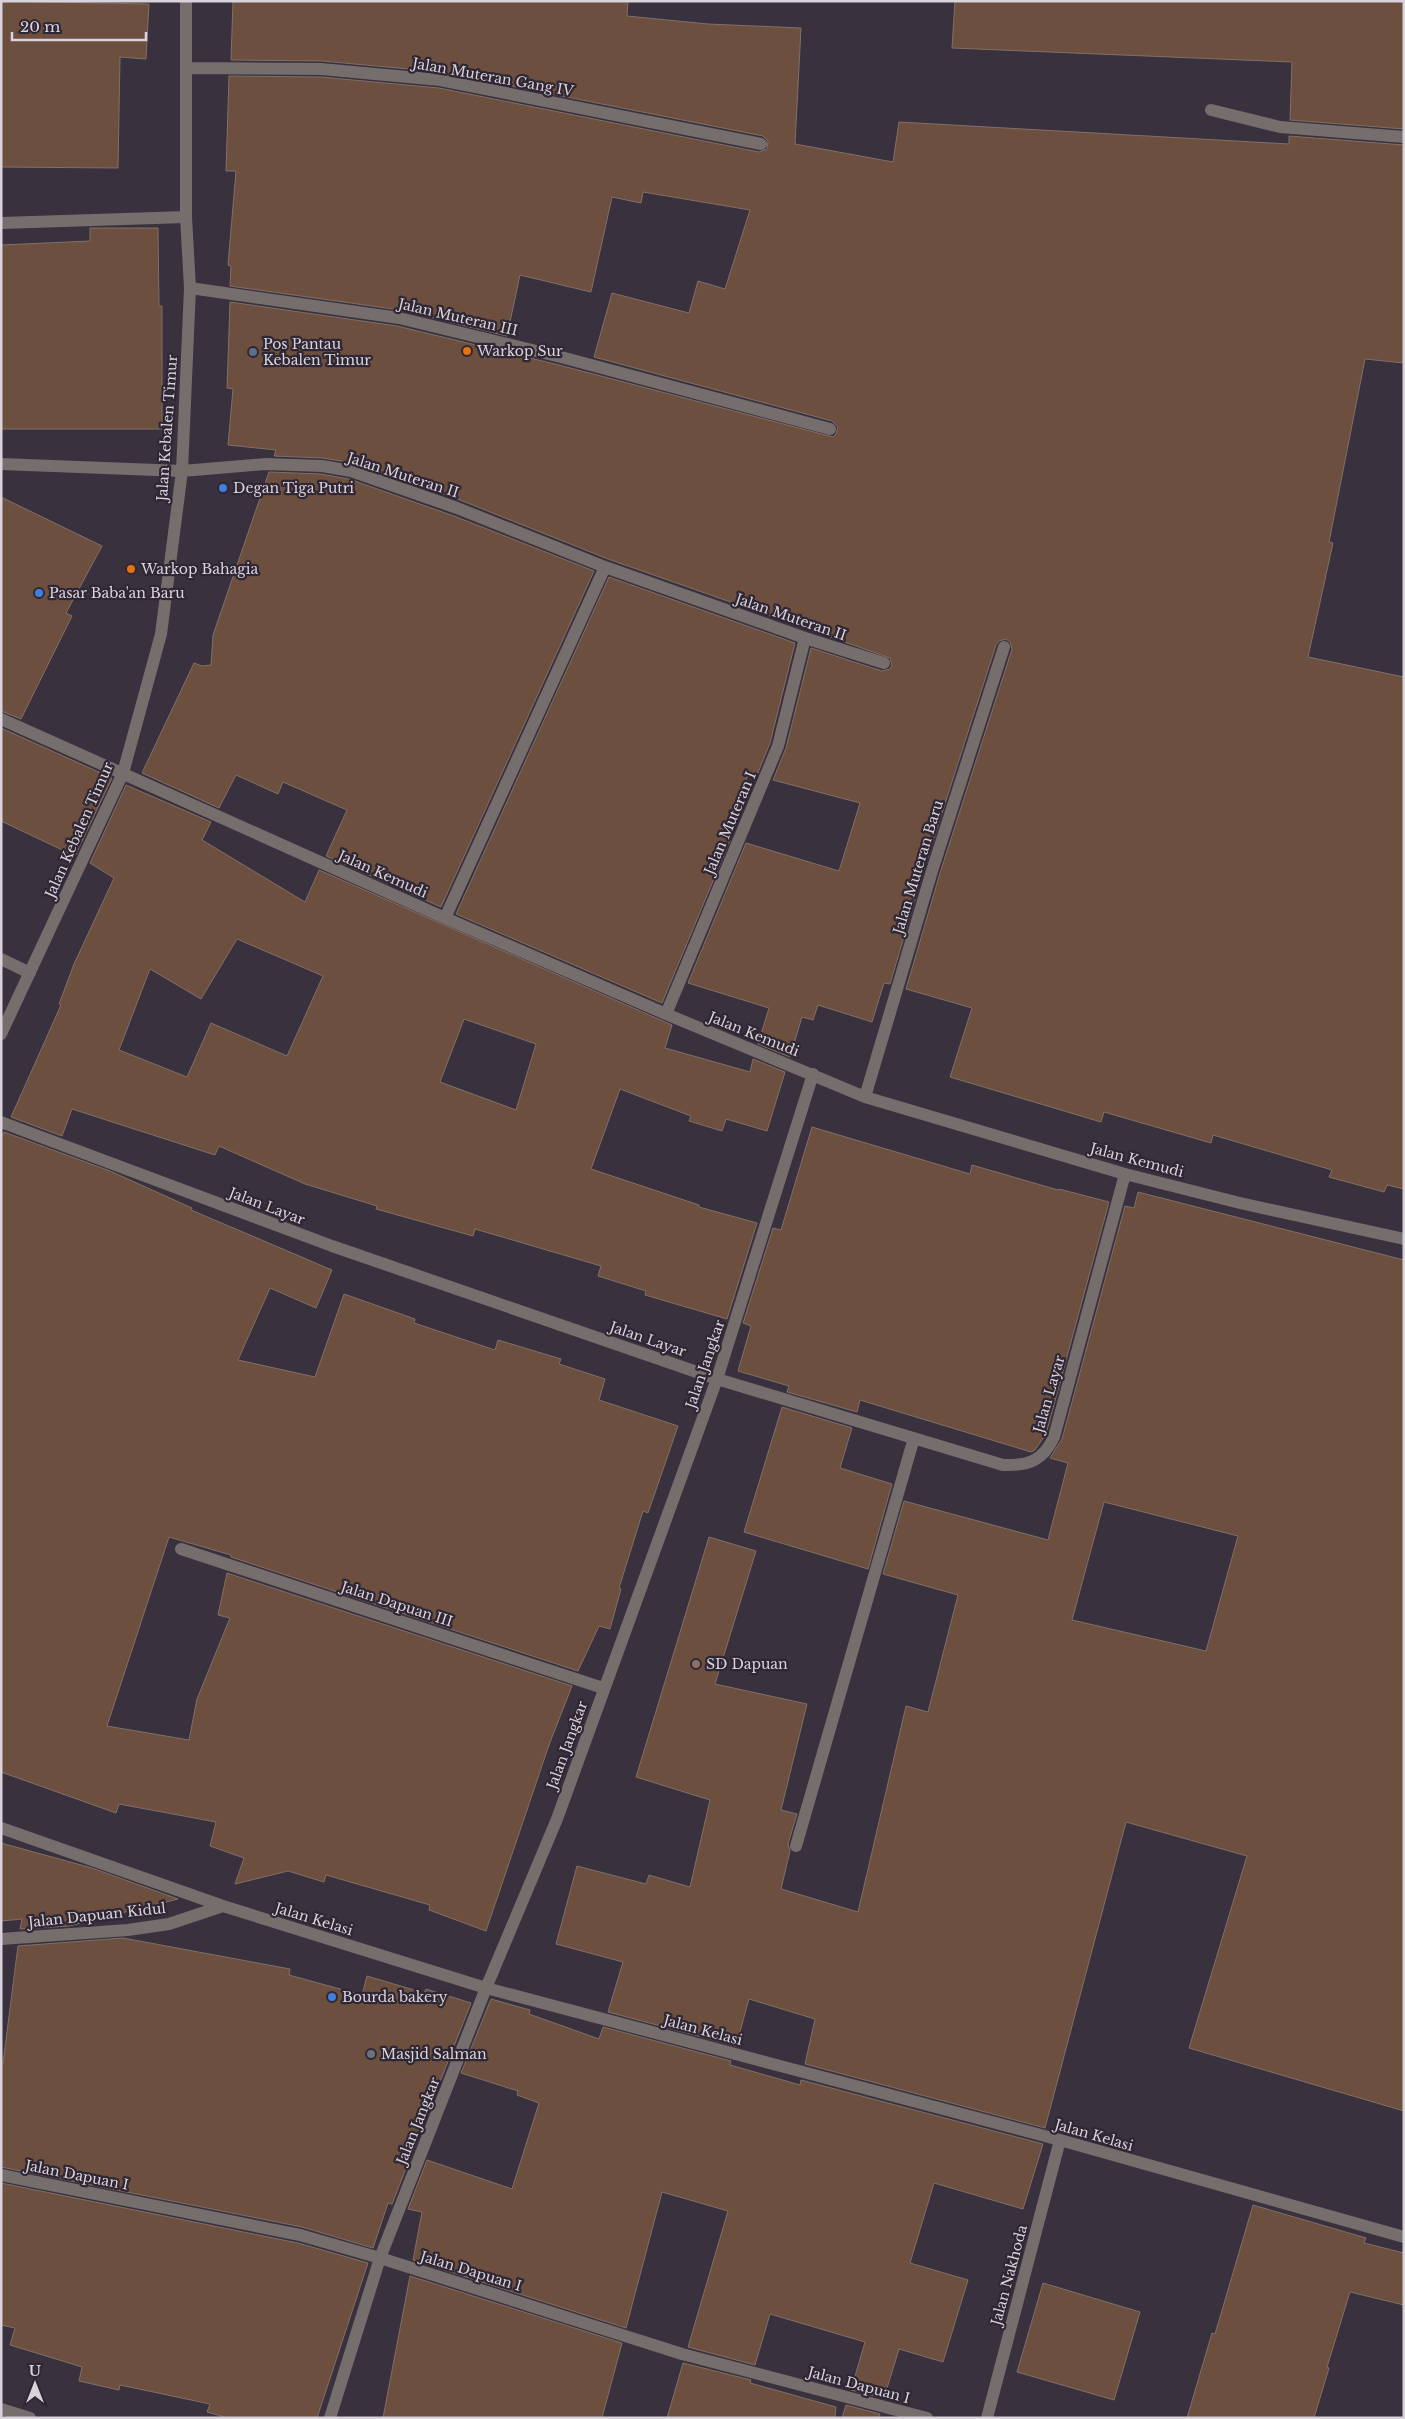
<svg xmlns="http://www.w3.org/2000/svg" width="1405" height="2419" font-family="'Libre Baskerville',serif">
  <rect width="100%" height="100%" fill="#39313e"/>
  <!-- building -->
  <path fill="#6c4f3f" stroke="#817067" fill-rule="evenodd" d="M1,1L149,4L146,59L120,57L118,168L1,167Z
    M233,1H628L627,16L708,24L801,28L795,144L893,162L899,122L1289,144V136L1404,145V363L1365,359L1329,542L1333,543L1308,657L1404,677V1189L1387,1185L1384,1192L1329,1177L1332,1170L1213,1135L1211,1143L1104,1112L1101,1122L950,1077L972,1008L906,989L940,873L1012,649L1010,642L1006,639L999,641L996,645L924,869L890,984L884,983L872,1022L818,1005L813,1020L802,1017L790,1057L758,1044L769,1008L688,983L746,843L839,871L860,803L773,780L786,748L811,648L882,671L890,669L892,665L890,658L608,559L460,500L354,463L322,458L274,456L276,450L228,445L233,389L227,388L230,302L397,326L559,365L833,437L836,434L838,427L832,421L594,357L612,293L689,313L698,281L725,289L750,210L643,192L641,203L612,197L591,292L520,275L507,336L400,310L230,286L231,266L228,265L236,171H226L229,76L321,77L439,88L759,152L767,149L768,141L763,136L441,72L322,61L231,60Z
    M955,1H1404V129L1290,120L1292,62L952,48Z
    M90,228H158L159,306H162V429H1V245L90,241Z
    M269,472L321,474L349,479L454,516L594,571L441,907L326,856L347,810L283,782L278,794L236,775L219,808L142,773L194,663L202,666L211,665L213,635Z
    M1,497L102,546L66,613L72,616L21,719L1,711Z
    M609,577L795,643L770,743L757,775L749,773L721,836L731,838L662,1003L456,914Z
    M1,728L112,778L75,856L1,821Z
    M126,785L211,822L202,840L305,902L319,870L672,1025L665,1048L750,1072L753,1059L785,1072L767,1131L726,1119L722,1131L689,1121L691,1116L620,1089L591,1169L699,1205V1207L757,1223L727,1319L645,1295L646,1291L598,1276L601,1266L475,1229L473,1236L376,1209L377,1206L305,1184L219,1146L215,1155L72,1109L62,1136L11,1117L61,1005L59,1004L74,964L114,878L90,863ZM237,939L323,976L287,1056L211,1023L187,1077L119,1050L150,969L201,999ZM464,1019L536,1044L516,1110L440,1082Z
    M812,1127L970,1174L972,1165L1058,1190L1059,1189L1109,1202L1046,1434L1035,1450L1031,1452L860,1400L857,1412L787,1392L789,1386L738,1371L751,1326L743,1323L773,1228L781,1230Z
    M4,1132L110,1171L192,1208L191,1210L332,1270L316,1308L270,1288L238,1360L315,1377L344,1294L415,1319L414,1323L495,1350L498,1340L561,1359L559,1364L605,1379L599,1400L678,1426L648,1513L643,1511L619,1588L621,1589L610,1629L599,1626L578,1671L231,1557V1555L169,1537L107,1726L189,1740L197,1699L230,1618L218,1615L227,1573L572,1686L549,1745L486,1931L429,1910L430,1905L326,1875L324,1882L288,1871L235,1884L244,1858L210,1846L216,1822L119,1804L116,1813L1,1772V1138Z
    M1138,1192L1404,1260V2111L1189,2048L1247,1856L1126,1822L1045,2128L805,2064L815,2019L749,1999L736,2046L608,2012L623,1962L556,1944L577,1866L646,1884L649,1875L690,1887L710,1800L636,1777L709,1537L756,1551L715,1684L807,1704L781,1810L797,1814L788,1844L790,1851L781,1889L858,1912L906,1706L928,1712L958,1595L883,1574L904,1501L1048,1540L1068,1463L1050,1458L1062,1439L1125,1206L1134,1208ZM1104,1502L1238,1536L1206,1651L1072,1620Z
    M782,1407L852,1428L840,1468L892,1484L868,1569L744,1532Z
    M1,1843L92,1868L178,1899L69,1926L20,1929L22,1919L1,1921Z
    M123,1938L290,1969L289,1975L362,1995L367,1976L424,1993L426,1989L471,2003L392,2204L388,2203L373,2248L302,2227L1,2167V2063H3L18,1946Z
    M491,1999L530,2010L529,2014L599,2039L603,2027L731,2061L730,2065L800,2085L801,2080L1043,2144L1023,2209L934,2183L910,2263L968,2280L943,2362L899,2349L884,2398L851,2390L865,2342L770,2314L755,2365L688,2347L728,2211L662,2192L626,2328L413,2260L422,2212L408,2209L427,2160L512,2189L539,2103L517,2095L518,2091L461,2073Z
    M1,2183L298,2243L368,2263L317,2418H228L207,2412L210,2404L120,2385L119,2390L79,2381L82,2367L10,2345L15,2328L1,2325Z
    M1253,2205L1366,2238L1364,2243L1404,2253V2305L1350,2292L1327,2367L1329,2368L1314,2418H1187L1212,2333L1215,2334Z
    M410,2276L622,2343L602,2418H383Z
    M1043,2283L1140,2312L1114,2400L1017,2372Z
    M683,2363L751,2380L750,2383L836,2407L835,2418H667Z
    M846,2405L880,2414L879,2418H842Z"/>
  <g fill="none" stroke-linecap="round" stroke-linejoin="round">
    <!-- minor -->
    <path stroke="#766d6d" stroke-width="12" d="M187,68L321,69L440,80L761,144
      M1211,110L1280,127L1404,137
      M1,223L186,217
      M190,288L399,318L561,357L830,429
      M1,464L182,471L266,464L322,466L351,471L457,508L605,567L805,638L884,663
      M1,719L445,918L666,1014L865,1097L1125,1174L1240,1203L1404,1239
      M445,918L605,567
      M1,959L30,973
      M666,1014L778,746L805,638
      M1,1034L123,773L161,634L182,471L190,288L186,217V1
      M865,1097L932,871L1004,647
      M1,1122L332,1246L717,1379L1003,1465C1028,1466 1043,1461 1054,1437L1125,1174
      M181,1549L603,1688
      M1,1828L223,1906L486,1988L1060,2140L1404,2237
      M796,1846L914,1438
      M1,1939L128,1930L169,1924L223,1906
      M1,2175L300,2235L380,2258L682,2354L927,2418
      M1,2409L30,2418
      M330,2418L380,2258L486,1988L557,1819L717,1379L813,1074
      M987,2418L1060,2140"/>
  </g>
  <!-- markers -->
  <g fill="#e8710a" stroke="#2f2733" stroke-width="2">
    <circle cx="467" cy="351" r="5"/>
    <circle cx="131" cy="569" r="5"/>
  </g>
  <circle fill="#5c6f8a" stroke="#2f2733" stroke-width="2" cx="253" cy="352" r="5"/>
  <g fill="#3f7fe0" stroke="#2f2733" stroke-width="2">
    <circle cx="223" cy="488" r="5"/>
    <circle cx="39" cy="593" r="5"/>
    <circle cx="332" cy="1997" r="5"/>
  </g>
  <circle fill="#8d6e63" stroke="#2f2733" stroke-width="2" cx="696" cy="1664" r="5"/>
  <circle fill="#6b7280" stroke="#2f2733" stroke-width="2" cx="371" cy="2054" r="5"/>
  <g text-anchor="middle" stroke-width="4.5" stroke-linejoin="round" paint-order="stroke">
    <!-- street labels -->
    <g font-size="14" fill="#d9d3dc" stroke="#2f2733">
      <text transform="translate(493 77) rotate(10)" y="5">Jalan Muteran Gang IV</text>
      <text transform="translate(458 317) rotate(13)" y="5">Jalan Muteran III</text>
      <text transform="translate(167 428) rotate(-86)" y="5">Jalan Kebalen Timur</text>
      <text transform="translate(403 475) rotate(18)" y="5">Jalan Muteran II</text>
      <text transform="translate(791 617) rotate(19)" y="5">Jalan Muteran II</text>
      <text transform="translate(730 823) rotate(-67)" y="5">Jalan Muteran I</text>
      <text transform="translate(79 830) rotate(-66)" y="5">Jalan Kebalen Timur</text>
      <text transform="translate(918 867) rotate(-73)" y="5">Jalan Muteran Baru</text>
      <text transform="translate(383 874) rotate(24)" y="5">Jalan Kemudi</text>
      <text transform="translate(754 1034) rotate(22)" y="5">Jalan Kemudi</text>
      <text transform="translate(1137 1160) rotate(15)" y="5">Jalan Kemudi</text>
      <text transform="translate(267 1206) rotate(21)" y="5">Jalan Layar</text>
      <text transform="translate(648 1339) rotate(19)" y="5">Jalan Layar</text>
      <text transform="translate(705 1364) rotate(-71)" y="5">Jalan Jangkar</text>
      <text transform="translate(1049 1394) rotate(-74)" y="5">Jalan Layar</text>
      <text transform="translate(397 1604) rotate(18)" y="5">Jalan Dapuan III</text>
      <text transform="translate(567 1745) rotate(-70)" y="5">Jalan Jangkar</text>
      <text transform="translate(97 1915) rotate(-6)" y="5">Jalan Dapuan Kidul</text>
      <text transform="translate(314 1919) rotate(17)" y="5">Jalan Kelasi</text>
      <text transform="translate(703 2030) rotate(15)" y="5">Jalan Kelasi</text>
      <text transform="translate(418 2121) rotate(-68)" y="5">Jalan Jangkar</text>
      <text transform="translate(1094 2135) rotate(16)" y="5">Jalan Kelasi</text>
      <text transform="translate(77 2175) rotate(11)" y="5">Jalan Dapuan I</text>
      <text transform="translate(471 2271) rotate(17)" y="5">Jalan Dapuan I</text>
      <text transform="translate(1009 2275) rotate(-75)" y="5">Jalan Nakhoda</text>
      <text transform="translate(859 2385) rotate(15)" y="5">Jalan Dapuan I</text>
    </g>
    <!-- poi labels -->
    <g font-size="14" fill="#d9d3dc" stroke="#2f2733" text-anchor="start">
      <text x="263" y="349">Pos Pantau<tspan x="263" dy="16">Kebalen Timur</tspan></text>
      <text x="477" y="356">Warkop Sur</text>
      <text x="233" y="493">Degan Tiga Putri</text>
      <text x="141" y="574">Warkop Bahagia</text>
      <text x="49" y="598">Pasar Baba'an Baru</text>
      <text x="706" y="1669">SD Dapuan</text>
      <text x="342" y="2002">Bourda bakery</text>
      <text x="381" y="2059">Masjid Salman</text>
    </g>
  </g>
  <!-- border -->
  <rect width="1405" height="2419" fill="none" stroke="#d9d3dc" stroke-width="5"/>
  <!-- north arrow -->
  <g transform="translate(35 2384)" stroke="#2f2733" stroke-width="4" paint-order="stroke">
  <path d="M0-4L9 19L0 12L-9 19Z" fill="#d9d3dc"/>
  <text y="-8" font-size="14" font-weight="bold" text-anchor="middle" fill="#d9d3dc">U</text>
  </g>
  <!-- scale -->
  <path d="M12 32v8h134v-8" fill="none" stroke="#d9d3dc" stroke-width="2.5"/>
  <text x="20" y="32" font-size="15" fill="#d9d3dc" stroke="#2f2733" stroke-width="4" paint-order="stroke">20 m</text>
</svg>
